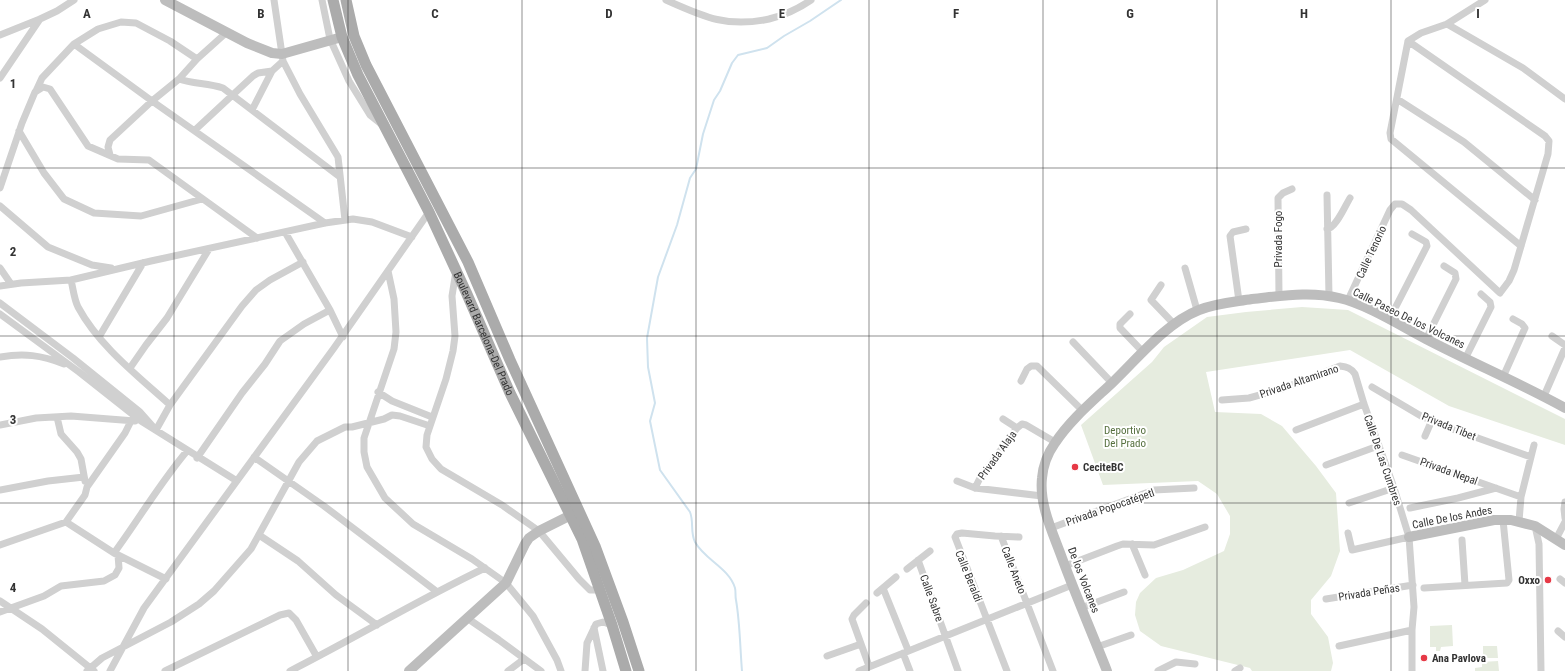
<svg xmlns="http://www.w3.org/2000/svg" width="1565" height="671" font-family="'Roboto Condensed',sans-serif">
  <rect width="100%" height="100%" fill="#fff"/>
  <!-- green -->
  <path fill="#e6ecdf" d="M1302,307L1348,310L1565,419V445L1449,406L1350,350L1206,372L1215,412L1261,414L1282,426L1316,466L1336,493L1340,551L1331,576L1311,600V614L1328,637L1333,663L1331,671H1252L1250,668L1161,646L1140,631L1135,615L1136,602L1140,593L1156,578L1183,570L1224,551L1230,534V516L1217,494L1198,481L1103,485L1081,425L1152,362L1164,347L1207,317L1246,312Z
    M1452,625L1453,646L1441,647L1440,651H1436V647H1430V626Z
    M1483,646H1497L1498,658H1483Z
    M1498,661L1499,671H1475V668L1482,667V662Z"/>
  <g fill="none" stroke-linecap="round" stroke-linejoin="round">
    <!-- stream -->
    <path stroke="#cfe2ee" stroke-width="2" d="M742,671C740,647 740,623 736,600C735,596 736,592 735,588C729,568 705,560 695,542C690,532 694,522 690,512L660,470L650,421L655,403L648,367L647,338L658,277L677,225L690,178L696,169L703,134L714,100L720,91L732,63L738,55L767,48L784,36L810,21L841,0"/>
    <!-- street -->
    <path stroke="#d0d0d0" stroke-width="7" d="M274,0L283,61L300,94L338,157L345,220
      M322,0L330,39L349,81L370,115L380,123
      M666,0C704,17 727,28 769,19C785,15 798,9 811,0
      M1485,0L1447,24L1421,33L1408,41L1390,133L1391,139L1521,246
      M1447,24L1523,68L1565,99
      M0,35L40,19L57,11L74,0
      M74,44L152,101L325,223
      M0,78L40,19
      M179,79C193,84 208,83 223,88L340,177
      M36,91L42,78L74,44L98,29L121,22L136,23L170,41L197,59
      M1397,99L1464,142L1535,200
      M252,110L272,71L283,61
      M195,130L253,76L258,73L272,71
      M19,131L44,173L64,199L94,213L141,216L202,199
      M110,155L108,147L110,140L152,101L179,79L197,59L227,32
      M0,188L22,123L35,92L43,87L50,89L88,146L118,159L149,160L257,238
      M1327,195L1329,296
      M0,206L48,247L92,265L111,268
      M1327,229C1336,228 1345,206 1350,198
      M285,232L330,310L343,337
      M0,268L11,284
      M1185,268L1197,310
      M388,271L394,299L396,332L394,349L364,438V452L367,467L385,498L413,524L472,559L506,583L533,616L557,660L561,671
      M456,271L452,296L455,336L453,351L446,379L427,435L426,447L432,459L441,469L502,505L539,531L579,579L590,590H600
      M71,280C73,288 74,299 78,307C99,346 138,376 170,405
      M1161,285L1151,300L1174,324
      M0,286L21,283L71,280L151,261L325,223L353,219L372,222L412,237
      M1279,296L1278,198L1283,193L1292,189
      M1348,300L1390,210L1395,204H1402L1411,210L1500,293L1509,281L1514,270L1548,154L1549,141L1545,136L1408,41
      M1239,301L1230,236L1233,232L1246,229
      M0,303L73,358L140,412L156,430L170,405L242,306L256,290L270,280L303,262
      M0,314L79,372L141,421L237,481
      M1130,314L1120,324V328L1143,352
      M1389,320L1427,246L1426,242L1412,234
      M1552,336L1565,345
      M99,337L143,263
      M1426,339L1456,279L1455,273L1444,266
      M1073,342L1112,383
      M0,357C24,353 41,355 64,364
      M1465,359L1491,307L1490,302L1481,294
      M130,368L146,345L167,318L209,249
      M1503,377L1525,328L1522,324L1513,319
      M1021,381L1027,369L1031,366H1037L1083,411
      M1372,387L1421,416L1447,427L1531,457
      M378,392L392,401L432,417
      M1544,396L1565,348
      M1222,400L1249,398L1282,389L1340,366C1347,367 1351,368 1355,374L1364,404L1394,488L1409,537L1414,607L1412,630V671
      M57,417L61,434L77,452L81,459L85,481
      M1003,419L1017,428
      M0,425L36,418L71,416L135,421
      M1296,430L1364,404
      M1425,436L1432,420
      M1402,455L1521,497
      M254,457L324,506L436,591
      M197,458L242,393L265,364L280,341L304,324L330,310
      M1326,465L1378,446
      M957,481L975,488L1042,496
      M975,488L980,478L1017,428L1022,424L1026,425L1055,442
      M0,490L48,481L84,477
      M1565,502L1564,509L1565,518
      M1349,503L1394,488
      M1410,508L1458,498L1496,488
      M1519,521L1521,497L1534,445
      M66,522L114,553L166,579
      M1535,526L1539,544L1541,671
      M1051,528L1154,490L1194,488
      M1348,533L1352,550L1409,537
      M259,535L298,561L336,595L377,625
      M1001,536L1053,671
      M1556,539L1565,522
      M1462,540L1465,585
      M1132,544L1145,575
      M0,545L66,522L85,495L87,487L125,433L131,421
      M114,553C139,519 160,483 187,451
      M918,560L958,671
      M1065,566L1117,546L1123,544L1154,545L1205,527
      M907,569L930,551
      M1560,579L1565,583
      M883,588L908,650
      M1424,588L1507,583L1509,580L1503,520
      M877,593L896,577
      M1326,599L1413,585
      M0,601L42,629L94,671
      M866,603L854,615L852,619L869,666
      M1081,608L1124,592
      M0,612L44,596L61,586L104,581L115,575L119,568L118,555
      M467,618L499,640L541,671
      M594,628L603,671
      M1558,631L1565,637
      M1339,646L1412,630
      M1097,647L1131,635
      M903,653L910,671
      M827,656L861,644
      M87,671L102,658L171,622L199,604L214,591L251,549L299,462L317,441L345,427H352L384,419L392,415L400,416L430,426
      M110,671L144,608L334,348L429,212
      M165,671L280,615L289,613L296,620L317,657
      M290,671C355,638 418,600 485,568
      M508,671L524,659
      M585,671L587,643L596,624L603,622L612,625
      M859,671L1072,585
      M1007,671L955,537L957,534L962,533L995,536L1019,537
      M1158,671L1176,662L1195,664
      M1235,671L1240,668"/>
    <!-- secondary -->
    <path stroke="#bdbdbd" stroke-width="10" d="M165,0L247,43L272,53L282,54L342,37
      M1409,537L1494,520H1511L1535,526L1565,545
      M409,671L506,583L525,544L529,538L539,531L577,512
      M1107,671C1092,633 1076,596 1062,558C1053,533 1039,505 1042,478C1043,466 1048,453 1055,443C1070,420 1093,401 1113,382C1138,358 1166,323 1199,310C1216,303 1234,302 1252,299C1282,296 1310,291 1339,298C1366,304 1401,326 1426,339C1472,363 1520,383 1565,408"/>
    <!-- primary -->
    <g stroke="#ababab" stroke-width="11">
      <path id="s1" d="M333,0L342,37L358,75L429,212L466,292L510,393L582,539L612,625L626,671"/>
      <path d="M346,0L354,36L366,65L468,262L510,360L595,546L623,622L639,671"/>
    </g>
  </g>
  <!-- grid -->
  <path fill="none" stroke="#333" stroke-width="1" stroke-opacity="0.55" d="M174,0V671M348,0V671M522,0V671M696,0V671M869,0V671M1043,0V671M1217,0V671M1391,0V671M0,168H1565M0,336H1565M0,503H1565"/>
  <!-- markers -->
  <g fill="#e63946" stroke="#fff" stroke-width="1.5">
    <circle cx="1075" cy="467" r="4"/>
    <circle cx="1548" cy="580" r="4"/>
    <circle cx="1424" cy="658" r="4"/>
  </g>
  <g text-anchor="middle" stroke-width="4" stroke-linejoin="round" paint-order="stroke">
    <!-- street labels -->
    <g font-size="11" fill="#333" stroke="#fff">
      <text transform="translate(1278 239) rotate(-90)" y="4">Privada Fogo</text>
      <text transform="translate(1371 252) rotate(-65)" y="4">Calle Tenorio</text>
      <text transform="translate(1409 318) rotate(26)" y="4">Calle Paseo De los Volcanes</text>
      <text dy="4" stroke="none"><textPath href="#s1" startOffset="367">Boulevard Barcelona-Del Prado</textPath></text>
      <text transform="translate(1299 381) rotate(-19)" y="4">Privada Altamirano</text>
      <text transform="translate(1449 426) rotate(22)" y="4">Privada Tibet</text>
      <text transform="translate(997 455) rotate(-54)" y="4">Privada Alaja</text>
      <text transform="translate(1383 460) rotate(71)" y="4">Calle De Las Cumbres</text>
      <text transform="translate(1449 471) rotate(20)" y="4">Privada Nepal</text>
      <text transform="translate(1110 507) rotate(-19)" y="4">Privada Popocatépetl</text>
      <text transform="translate(1452 517) rotate(-11)" y="4">Calle De los Andes</text>
      <text transform="translate(1014 570) rotate(69)" y="4">Calle Aneto</text>
      <text transform="translate(969 576) rotate(68)" y="4">Calle Beraldi</text>
      <text transform="translate(1084 580) rotate(69)" y="4">De los Volcanes</text>
      <text transform="translate(1369 592) rotate(-9)" y="4">Privada Peñas</text>
      <text transform="translate(932 598) rotate(70)" y="4">Calle Sabre</text>
    </g>
    <!-- park labels -->
    <g font-size="11" fill="#56703f" stroke="#fff">
      <text x="1125" y="434">Deportivo<tspan x="1125" dy="13">Del Prado</tspan></text>
    </g>
    <!-- poi labels -->
    <g font-size="11" font-weight="bold" fill="#333" stroke="#fff" text-anchor="start">
      <text x="1083" y="471">CeciteBC</text>
      <text x="1540" y="584" text-anchor="end">Oxxo</text>
      <text x="1432" y="662">Ana Pavlova</text>
    </g>
  </g>
  <g font-size="13" text-anchor="middle" font-weight="bold" fill="#333" stroke="#fff" stroke-width="4" stroke-linejoin="round" paint-order="stroke">
    <text x="87" y="18">A</text>
    <text x="261" y="18">B</text>
    <text x="435" y="18">C</text>
    <text x="609" y="18">D</text>
    <text x="782" y="18">E</text>
    <text x="956" y="18">F</text>
    <text x="1130" y="18">G</text>
    <text x="1304" y="18">H</text>
    <text x="1478" y="18">I</text>
    <text x="13" y="88">1</text>
    <text x="13" y="256">2</text>
    <text x="13" y="424">3</text>
    <text x="13" y="592">4</text>
  </g>
</svg>
